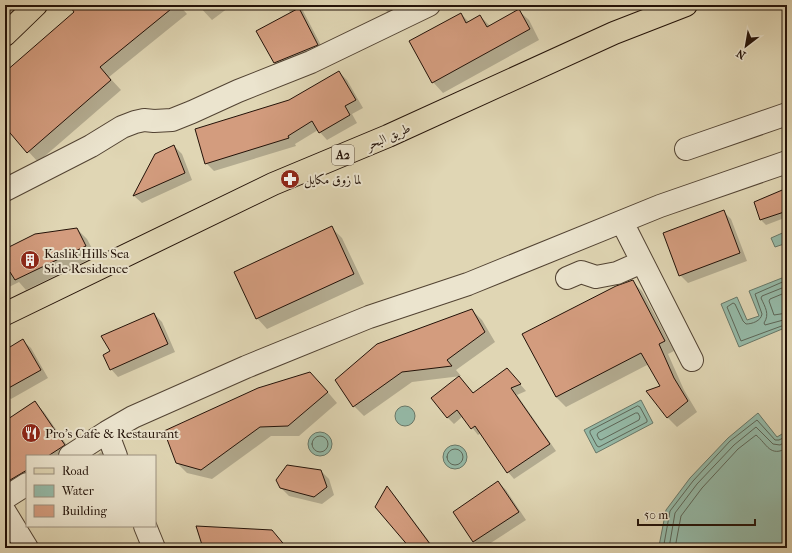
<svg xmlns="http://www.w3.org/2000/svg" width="792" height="553" font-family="'IM FELL French Canon',Amiri,serif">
  <rect width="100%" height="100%" fill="#e0d6b4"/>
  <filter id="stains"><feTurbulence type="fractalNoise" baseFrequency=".005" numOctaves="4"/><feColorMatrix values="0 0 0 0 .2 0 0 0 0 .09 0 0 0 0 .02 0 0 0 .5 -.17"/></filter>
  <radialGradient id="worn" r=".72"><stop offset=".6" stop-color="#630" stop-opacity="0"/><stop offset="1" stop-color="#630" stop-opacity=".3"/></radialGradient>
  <!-- water -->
  <path fill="#95baa8" stroke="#677768" d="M787,231V243L775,247L771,238Z
    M787,276V327L739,347L721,304L737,297L747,320L759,316L749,291Z
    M641,400L653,423L596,453L584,430Z
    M395 416a10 10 0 1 1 20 0a10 10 0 1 1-20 0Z
    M758,413L777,437L787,431V548H661L659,546L666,510L690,478L728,438Z
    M308 444a12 12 0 1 1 24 0a12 12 0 1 1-24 0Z
    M443 457a12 12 0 1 1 24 0a12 12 0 1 1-24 0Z"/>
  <!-- shadow -->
  <path fill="#0003" d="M5,5H24L5,27Z
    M72,5H179L187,14L109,77L121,90L38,162L5,126V74L76,12Z
    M198,5H232L212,20Z
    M287,5H300L325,53L282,71L275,63L300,39Z
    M381,5H408L390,15Z
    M518,10L529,20L539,40L443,93L433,82L411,42L461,14L469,22L480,16L490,26Z
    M339,72L347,80L363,108L352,114L357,123L327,140L318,130L295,144L296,146L214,171L206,163L289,101Z
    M174,146L182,154L192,180L142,203L134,196L156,155Z
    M5,169L10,179L5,181Z
    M787,190V217L766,225L761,220L755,202Z
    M724,212L731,219L747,261L688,283L680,275Z
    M332,228L342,238L364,284L267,329L257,318Z
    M77,229L87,239L96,256L26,290L19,282L5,289V250Z
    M632,281L642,291L674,351L668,354L684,390L697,412L677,427L667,417L662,387L649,364L566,407L556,397Z
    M472,310L482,320L495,342L456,370L461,376L412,382L364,416L354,406L336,380Z
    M154,314L162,322L175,352L118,377L111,369V351Z
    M23,341L31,348L48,378L11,399L5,394V351Z
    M513,376L526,391L517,395L556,451L514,479L508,472L481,433L478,435L463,416L454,424L447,417L459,377L474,394Z
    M320,383L337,403L299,436H271L212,479L187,473L177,463Z
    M35,403L44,412L73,454L71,456H27V485L5,500V423Z
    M101,452L104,456H96Z
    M321,471L329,479L334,495L322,504L289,496L281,488Z
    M498,482L506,490L526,520L483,548H481L474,541Z
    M387,488L395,496L434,548H411Z"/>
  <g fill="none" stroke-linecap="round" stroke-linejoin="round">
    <!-- shore -->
    <path stroke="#5c6658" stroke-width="1" d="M787,280L755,294L762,314C761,321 752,324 746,324L743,321L735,304L733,303L727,307L741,341L787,324
      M787,286L762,296L761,298C765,307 770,314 764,323L765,325L787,319
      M787,292L770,299L769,301L774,315L787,313
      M638,406L640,407L647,420V422L599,447L597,446L590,433V431Z
      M636,413H638L640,417L639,420L601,440L599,439L597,435L598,433Z
      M312 444a8 8 0 1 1 16 0a8 8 0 1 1-16 0Z
      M447 457a8 8 0 1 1 16 0a8 8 0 1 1-16 0Z
      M664,548V544L670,511L693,481L730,441L757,420L775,440H779L787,436
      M669,548L675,513L697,484L734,445L756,427L773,444L780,445L787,441
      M675,548L681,516L702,488L738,449L756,435C767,444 770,458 787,448"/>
  </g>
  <!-- building -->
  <path fill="#d39c7e" stroke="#231208" d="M69,5H176L100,67L111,80L27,153L5,127V72L74,12Z
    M299,8L318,45L274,63L256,31Z
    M519,9L530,29L432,83L409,41L461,13L466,23L480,15L487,27Z
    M339,71L356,100L345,106L350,115L319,133L312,121L288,136L289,138L205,164L195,129L289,100Z
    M174,145L185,173L133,196L155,154Z
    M787,188V211L760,220L754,202Z
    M724,210L740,253L679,276L663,233Z
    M332,226L354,274L256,319L234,272Z
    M77,228L86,246L15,280L10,272L5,274V249L35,234Z
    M633,280L665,341L659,344L674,378L688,401L667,418L646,391L660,386L641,353L556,397L522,334L616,286Z
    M472,309L485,332L447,360L452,366L402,372L353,407L335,380L377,344Z
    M154,313L168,344L110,370L103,355L110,351L101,336Z
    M23,339L41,370L5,390V350Z
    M507,368L521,384L511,388L550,444L507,473L475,426L471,429L457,410L447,418L431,398L459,376L473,393Z
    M310,372L328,392L288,426L260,427L201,470L176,463L164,431L258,388Z
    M35,401L65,445L48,456H27V470L5,483V421Z
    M287,465L321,470L327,487L314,497L280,488L276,480Z
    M498,481L519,512L473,542L453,512Z
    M387,486L433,548H410L375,507Z
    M196,526L272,530L287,548H203Z"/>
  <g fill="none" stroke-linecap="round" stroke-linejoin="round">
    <!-- minor casing -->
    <g stroke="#524333" stroke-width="24">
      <path id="minor" d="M686,149L787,114
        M5,190L91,146L122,127L135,122L144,120L154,121L172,120L192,112L238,91L311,62L429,5
        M622,222L692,360
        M567,278L581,272L596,277L617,273L642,262
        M107,432L116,456
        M70,456L107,432L133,417L246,367L369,317L468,284L660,206L787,162
        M5,498L27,484
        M5,512L27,548
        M145,526L154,548"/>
    </g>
    <!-- major casing -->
    <g stroke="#231208" stroke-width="24">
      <path id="major" d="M5,35L36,5
        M5,314L273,184L388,136L614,33L686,5"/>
    </g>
    <!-- minor -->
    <use href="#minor" stroke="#ebe4ce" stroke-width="22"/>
    <!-- major -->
    <use href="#major" stroke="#e0d6b4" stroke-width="22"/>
  </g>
  <!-- icons -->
  <defs>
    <g id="pharmacy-disc" transform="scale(1)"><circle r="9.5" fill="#8f2418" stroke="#ebe4ce"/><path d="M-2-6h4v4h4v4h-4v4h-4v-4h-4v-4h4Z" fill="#fff"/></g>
    <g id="building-disc" transform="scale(1)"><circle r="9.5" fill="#8f2418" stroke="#ebe4ce"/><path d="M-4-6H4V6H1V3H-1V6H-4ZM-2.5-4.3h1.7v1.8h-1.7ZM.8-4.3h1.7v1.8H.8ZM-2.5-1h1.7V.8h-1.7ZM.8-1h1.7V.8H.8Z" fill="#fff"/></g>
    <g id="restaurant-disc" transform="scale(1)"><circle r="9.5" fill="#8f2418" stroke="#ebe4ce"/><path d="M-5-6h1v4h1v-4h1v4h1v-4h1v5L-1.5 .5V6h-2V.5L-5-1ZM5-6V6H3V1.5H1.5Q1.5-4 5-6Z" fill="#fff"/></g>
  </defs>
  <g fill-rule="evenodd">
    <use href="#pharmacy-disc" x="290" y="179"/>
    <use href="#building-disc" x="30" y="260"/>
    <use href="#restaurant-disc" x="31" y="433"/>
  </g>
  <g text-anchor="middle" stroke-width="4" stroke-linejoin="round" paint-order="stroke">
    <!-- shield labels -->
    <rect fill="#ebe4ce" stroke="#5f5143" stroke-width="1" x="332" y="145" width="22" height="20" rx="3"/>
    <g font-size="12" font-weight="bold" fill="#231208">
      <text x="343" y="159">A2</text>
    </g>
    <!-- street labels -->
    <g font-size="13" fill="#231208" stroke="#ebe4ce">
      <text transform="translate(388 136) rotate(-24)" y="5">طريق البحر</text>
    </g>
    <!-- poi labels -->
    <g font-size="13" fill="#231208" stroke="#ebe4ce" text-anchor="start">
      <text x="304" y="184">لما زوق مكايل</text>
      <text x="44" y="258">Kaslik Hills Sea<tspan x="44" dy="15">Side Residence</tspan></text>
      <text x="45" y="438">Pro's Cafe &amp; Restaurant</text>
    </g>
  </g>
  <!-- margin -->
  <rect width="792" height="553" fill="none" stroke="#e0d6b4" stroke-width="20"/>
  <rect x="6" y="6" width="780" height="541" fill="none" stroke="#231208" stroke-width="2"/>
  <rect x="10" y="10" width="772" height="533" fill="none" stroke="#231208"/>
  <!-- legend -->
  <rect x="26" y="455" width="130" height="72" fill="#ebe4ce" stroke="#9b907f"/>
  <rect x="34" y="468" width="20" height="6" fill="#e0d6b4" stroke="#9b907f"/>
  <text x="62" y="475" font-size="12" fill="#231208">Road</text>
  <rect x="34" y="485" width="20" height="12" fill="#95baa8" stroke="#9b907f"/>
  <text x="62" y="495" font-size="12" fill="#231208">Water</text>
  <rect x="34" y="505" width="20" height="12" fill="#d39c7e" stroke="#9b907f"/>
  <text x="62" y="515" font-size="12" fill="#231208">Building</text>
  <!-- north arrow -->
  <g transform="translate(746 46) rotate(211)" stroke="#ebe4ce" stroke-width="3" paint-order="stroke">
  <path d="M0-3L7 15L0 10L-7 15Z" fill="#231208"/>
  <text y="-6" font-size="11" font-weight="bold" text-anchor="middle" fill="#231208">N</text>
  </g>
  <!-- scale -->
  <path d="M638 519v6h117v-6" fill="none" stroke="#231208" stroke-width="2"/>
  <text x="644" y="519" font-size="12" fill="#231208" stroke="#ebe4ce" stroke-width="3" paint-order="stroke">50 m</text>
  <rect width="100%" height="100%" filter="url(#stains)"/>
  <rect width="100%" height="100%" fill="url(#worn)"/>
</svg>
